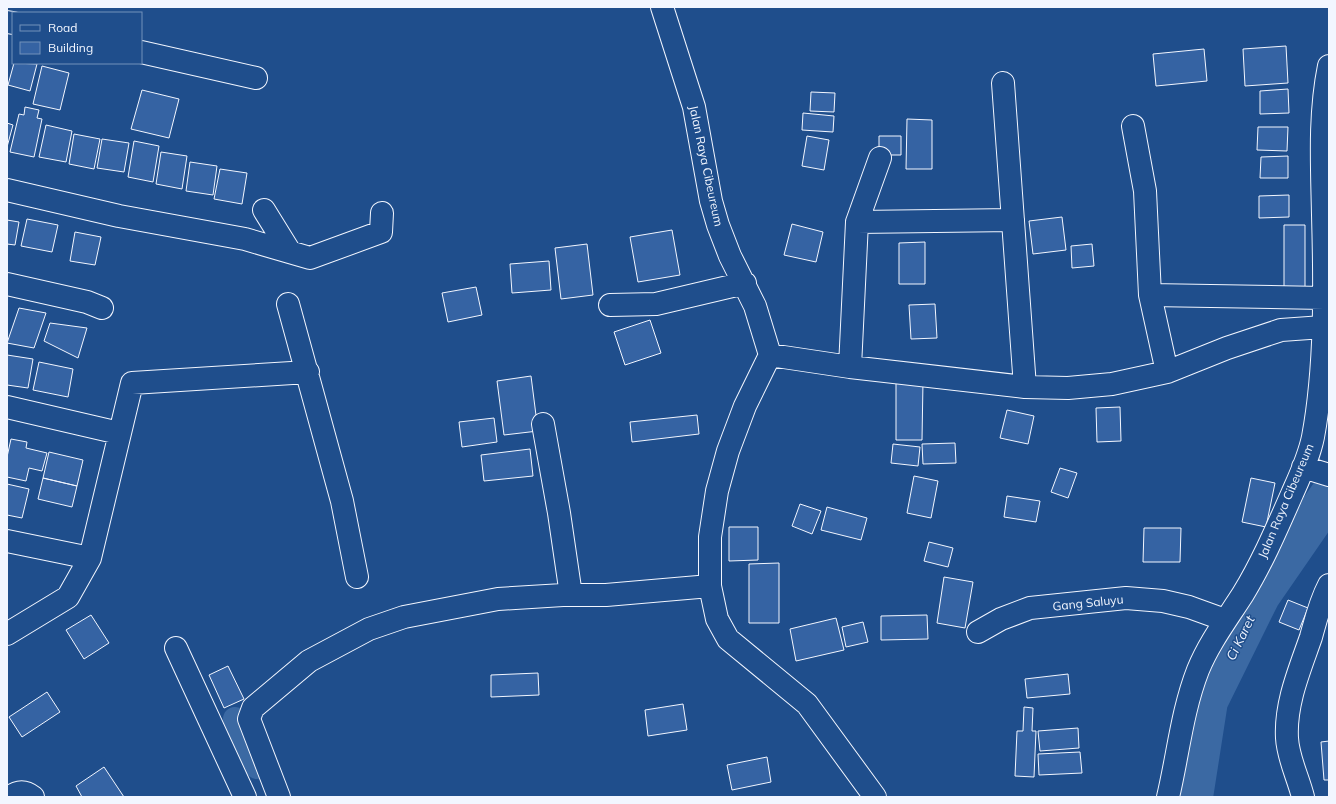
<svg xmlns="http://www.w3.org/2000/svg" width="1336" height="804" font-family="Mulish,sans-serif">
  <rect width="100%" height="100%" fill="#1f4e8c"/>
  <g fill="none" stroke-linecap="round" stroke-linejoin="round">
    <!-- canal -->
    <path stroke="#3b69a3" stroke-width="24" d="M235,719L257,767"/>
    <!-- river -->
    <path stroke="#3b69a3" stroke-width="40" d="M1193,797L1208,701L1260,596L1329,496"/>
  </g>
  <!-- building -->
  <path fill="#3563a3" stroke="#f2f6ff" d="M1286,46L1288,83L1245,86L1243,49Z
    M1204,49L1207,81L1156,86L1153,54Z
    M14,63L37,64L30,91L8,85Z
    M42,66L69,73L60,110L33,104Z
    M1288,89L1289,113L1260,114V91Z
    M142,90L179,99L169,138L131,129Z
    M811,92L835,93L834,112L810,111Z
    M25,107L39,110L37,118L42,119L34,157L10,152L19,114L24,115Z
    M803,113L834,116L833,132L802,130Z
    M907,119L932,120V169H906Z
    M7,123L13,125L7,147Z
    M46,125L72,131L66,162L39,157Z
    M1258,127H1288L1287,151L1257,150Z
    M74,134L100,139L94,169L69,164Z
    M807,136L829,140L824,170L802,166Z
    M879,136H901V155H879Z
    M102,139L129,143L124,172L97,168Z
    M134,141L159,146L153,182L128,177Z
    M161,152L187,156L182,189L156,184Z
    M1288,156V178H1260L1261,157Z
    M190,162L217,166L213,195L186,191Z
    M220,169L247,173L242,204L214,199Z
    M1289,195V217L1259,218V196Z
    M1062,217L1066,250L1033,254L1029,221Z
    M27,219L58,225L52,252L21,246Z
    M7,220L19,222L15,245L7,244Z
    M792,224L823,232L816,262L784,255Z
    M1284,225H1305V290H1284Z
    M672,230L680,275L638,282L630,237Z
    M75,232L101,237L95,265L70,261Z
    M925,242V284H899V243Z
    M587,244L593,295L561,299L555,248Z
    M1092,244L1094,266L1072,268L1071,246Z
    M549,261L551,290L512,293L510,264Z
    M476,287L482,315L448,322L442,293Z
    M935,304L937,338L911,339L909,305Z
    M19,308L46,313L34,348L7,343Z
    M650,320L661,353L625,365L614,332Z
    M50,323L87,328L78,358L44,341Z
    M7,355L33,359L28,388L7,385Z
    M39,362L73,369L68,397L33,390Z
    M531,376L538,431L504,435L497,381Z
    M896,381H923L922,440H896Z
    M1120,407L1121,441L1097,442L1096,408Z
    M1007,410L1034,416L1028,444L1000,438Z
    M697,415L699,434L632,442L630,422Z
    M494,418L497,442L462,447L459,422Z
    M11,439L27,442L26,448L47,453L42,471L29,468L26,481L7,477V457Z
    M955,443L956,463L923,464L922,444Z
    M893,444L920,447L918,466L891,463Z
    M530,449L533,476L484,481L481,455Z
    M49,452L83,460L77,486L43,478Z
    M1060,468L1077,473L1068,498L1051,492Z
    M914,476L938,481L931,518L907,513Z
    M43,478L77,486L72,507L38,499Z
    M1251,478L1275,483L1266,527L1242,522Z
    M7,484L29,489L22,518L7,515Z
    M1007,496L1040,501L1036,522L1004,517Z
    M800,504L821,511L812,534L792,526Z
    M827,507L867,518L861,540L821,530Z
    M729,527H758V560L729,561Z
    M1144,528H1181L1180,562H1143Z
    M929,542L953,548L948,567L924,561Z
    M779,563V623H749V564Z
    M944,577L973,582L965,628L937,623Z
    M1288,600L1308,608L1299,630L1279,622Z
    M91,615L109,643L84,659L66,630Z
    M927,615L928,639L881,640V616Z
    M836,618L844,650L796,661L790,629Z
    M863,622L868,642L846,647L842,627Z
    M228,666L244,699L224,708L209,675Z
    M538,673L539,695L491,697V675Z
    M1068,674L1070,694L1027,698L1025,679Z
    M47,692L60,712L22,737L9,717Z
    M683,704L687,730L648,736L645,710Z
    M1024,707L1033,708L1032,731H1036L1034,777L1015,776L1017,731H1023Z
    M1078,728L1079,748L1040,751L1038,731Z
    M1329,741V780H1324L1321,742Z
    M1080,752L1082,773L1039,775L1038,754Z
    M767,757L771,782L732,790L727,765Z
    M104,767L124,797H82L76,786Z"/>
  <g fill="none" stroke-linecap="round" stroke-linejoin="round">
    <!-- minor casing -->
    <g stroke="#f2f6ff" stroke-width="24">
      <path id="minor" d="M662,7L694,107L711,201L718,225L730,256L755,306L770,355L745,406L728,451L717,491L710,537V586L717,619L728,639L807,704L875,797
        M7,22L13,23
        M141,52L256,78
        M1003,83L1025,387
        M1133,126L1145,191L1150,295L1167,372
        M7,190L119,216L245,239L310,258L381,232L382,213
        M264,210L290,252
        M857,222L1013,220
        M7,284L87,302L102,308
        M1150,295L1324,298
        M288,304L342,501L357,577
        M610,305L656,304L745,283
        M770,355L850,367L1025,387L1068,388L1112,384L1167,372L1227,348L1281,330L1323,327
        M850,367L857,222L880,158
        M7,407L119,433
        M543,424L559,513L571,595
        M1303,467L1329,475
        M7,541L90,558
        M978,632L1001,619L1030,608L1126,598L1163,601L1189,607L1225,620
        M7,634L68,597L90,558L132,383L308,372
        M176,648L245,797
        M10,797C18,791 24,790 33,797
        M279,797L249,719L253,708L309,661L369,629L404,617L498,599L563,595H606L710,586
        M1168,797C1178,755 1182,711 1198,670C1209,643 1227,619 1243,594C1262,563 1277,528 1292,494C1300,476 1309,457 1313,437C1326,367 1325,286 1323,215C1322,165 1319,115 1329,66
        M1303,797C1298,777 1288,758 1287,738C1285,703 1300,669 1311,637C1316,619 1320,602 1329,585"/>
    </g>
    <!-- minor -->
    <use href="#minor" stroke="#1f4e8c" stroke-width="22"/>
  </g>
  <g text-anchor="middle" stroke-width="3" stroke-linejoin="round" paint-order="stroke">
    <!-- street labels -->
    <g font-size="12" fill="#f2f6ff" stroke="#1f4e8c">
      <text transform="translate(706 166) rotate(78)" y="4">Jalan Raya Cibeureum</text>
      <text transform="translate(1286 501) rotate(-67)" y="4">Jalan Raya Cibeureum</text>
      <text transform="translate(1088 603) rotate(-6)" y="4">Gang Saluyu</text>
    </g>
    <!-- water labels -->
    <g font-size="13" font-style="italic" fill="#f2f6ff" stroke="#1f4e8c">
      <text transform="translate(1240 638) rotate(-64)" y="5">Ci Karet</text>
    </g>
  </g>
  <!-- border -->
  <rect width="1336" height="804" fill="none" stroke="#f2f6ff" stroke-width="16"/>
  <!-- legend -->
  <rect x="12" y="12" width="130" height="52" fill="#1f4e8c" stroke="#7391ba"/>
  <rect x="20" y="25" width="20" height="6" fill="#1f4e8c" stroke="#7391ba"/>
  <text x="48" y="32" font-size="12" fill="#f2f6ff">Road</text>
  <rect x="20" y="42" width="20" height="12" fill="#3563a3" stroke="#7391ba"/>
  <text x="48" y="52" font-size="12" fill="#f2f6ff">Building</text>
</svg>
